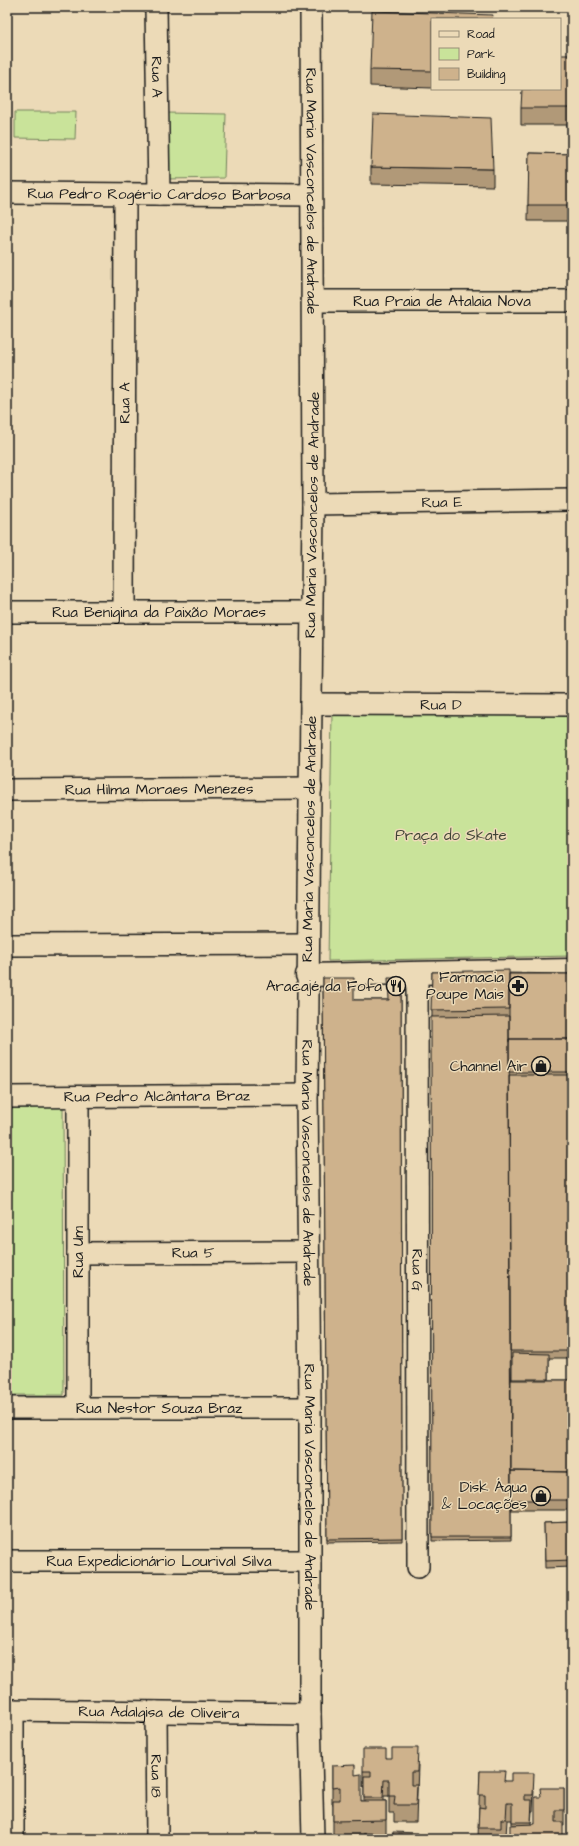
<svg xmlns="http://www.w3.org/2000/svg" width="579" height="1846" font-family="'Architects Daughter',sans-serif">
  <rect width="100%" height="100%" fill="#ecdab7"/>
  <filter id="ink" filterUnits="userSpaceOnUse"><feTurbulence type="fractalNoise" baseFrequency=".025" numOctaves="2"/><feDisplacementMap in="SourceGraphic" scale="8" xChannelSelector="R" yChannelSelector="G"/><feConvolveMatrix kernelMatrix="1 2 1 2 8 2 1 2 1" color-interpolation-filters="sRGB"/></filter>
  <g filter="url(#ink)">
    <!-- green -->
    <path fill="#c9e39a" stroke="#72805b" d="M15,112H76L75,139L15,138Z
      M165,113L226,114L224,178L167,179Z
      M572,713V956L328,961L332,714Z
      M7,1106H63L64,1395H7Z"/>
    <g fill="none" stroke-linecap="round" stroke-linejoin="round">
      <!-- minor casing -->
      <g stroke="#1c1c1c" stroke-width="24">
        <g id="minor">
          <path id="s1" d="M156,7L159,194"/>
          <path id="s2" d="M311,7L313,504L307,1095L310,1408V1714L313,1839"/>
          <path id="s3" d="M7,193L311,195"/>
          <path id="s4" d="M313,301H572"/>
          <path id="s5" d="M313,504L572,500"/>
          <path id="s6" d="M7,612H310"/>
          <path id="s7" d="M124,612L125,194"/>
          <path id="s8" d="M311,704L572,705"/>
          <path id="s9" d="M7,790L311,788"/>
          <path d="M7,945L307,944"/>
          <path id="s10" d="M417,973L418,1567"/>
          <path id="s11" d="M7,1097L307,1095"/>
          <path d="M78,1097V1408"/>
          <path id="s12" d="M78,1253L308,1252"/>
          <path id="s13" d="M7,1408H310"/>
          <path id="s14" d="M7,1561H310"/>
          <path id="s15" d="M7,1710L310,1714"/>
          <path id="s16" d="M156,1712L157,1839"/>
          <path d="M13,1839V1710"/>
        </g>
      </g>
      <!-- tertiary casing -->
      <g stroke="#1c1c1c" stroke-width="25">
        <path id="tertiary" d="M307,975L572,970"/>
      </g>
      <!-- minor -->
      <use href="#minor" stroke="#ecdab7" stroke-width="21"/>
      <!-- tertiary -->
      <use href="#tertiary" stroke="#ecdab7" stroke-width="22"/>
    </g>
    <!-- wall -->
    <path fill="#b19978" stroke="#1c1c1c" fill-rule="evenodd" d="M432,19V88L370,86V70Z
      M572,55V125H521V108Z
      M529,153L572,154V221H528Z
      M371,167L493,169V186L371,184Z
      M432,972L572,974V1358H549V1380H572V1510H511V1504V1540L432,1541ZM510,1358H512L511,1422Z
      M323,978L354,1000H389L401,978L402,1541L327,1542Z
      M572,1522V1567L545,1568L544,1523Z
      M386,1758L418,1765L416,1822H394V1813H389V1796H384V1801H386V1834L364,1837H333V1804H332V1766L355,1775L361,1801H364V1787H363V1771Z
      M480,1771L505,1781L534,1790L533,1811H532L531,1824H535L540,1797L564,1788V1826L512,1825V1820H507L506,1836H501V1839H478Z"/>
    <!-- building -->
    <path fill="#ceb28c" stroke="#1c1c1c" d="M372,11L493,15L492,19H432V71L370,70Z
      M560,55H572V108H521L522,89H560Z
      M373,114L491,118L493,169L371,167Z
      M529,153L572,154V205H528Z
      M509,970V1009L431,1010L432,972Z
      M509,974H572V1039H509V1042Z
      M323,978H354V1000H389L388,978H401L402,1538L327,1539Z
      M509,1016L511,1537H432L431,1017Z
      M509,1039H572V1072H509Z
      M509,1075H572V1351H510Z
      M512,1353L549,1354V1379H512Z
      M511,1380H572V1472L511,1471Z
      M511,1471L572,1472V1500H511Z
      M572,1522V1560L545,1561L544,1523Z
      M392,1748H418L417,1772H411V1785H417L416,1805H394L395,1796H389V1780H384L383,1798H364V1776H371V1771H363V1749H386V1758H392Z
      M355,1765V1775L361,1774V1801H386V1820L333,1821V1800H340V1787L332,1788V1766Z
      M480,1771H505L504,1781H511V1773H534L533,1795H525V1800H532L531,1822H512V1803H507L506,1819H501V1828H478L479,1807L485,1808V1795H479Z
      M540,1788H564V1810H556V1822H563V1839H510V1825L535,1824V1797H541Z
      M393,1832L418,1833V1839H393Z
      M364,1833L387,1834V1839H364Z"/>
  </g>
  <!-- icons -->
  <defs>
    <g id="restaurant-ring" transform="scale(1)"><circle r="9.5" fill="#ecdab7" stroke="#1c1c1c" stroke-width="1.5"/><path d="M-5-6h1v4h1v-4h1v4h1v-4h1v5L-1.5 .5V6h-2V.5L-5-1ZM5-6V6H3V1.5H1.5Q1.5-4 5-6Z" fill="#1c1c1c"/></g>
    <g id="pharmacy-ring" transform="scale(1)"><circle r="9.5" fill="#ecdab7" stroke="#1c1c1c" stroke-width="1.5"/><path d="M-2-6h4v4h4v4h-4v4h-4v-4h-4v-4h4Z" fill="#1c1c1c"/></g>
    <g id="shop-ring" transform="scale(1)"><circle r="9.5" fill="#ecdab7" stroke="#1c1c1c" stroke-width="1.5"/><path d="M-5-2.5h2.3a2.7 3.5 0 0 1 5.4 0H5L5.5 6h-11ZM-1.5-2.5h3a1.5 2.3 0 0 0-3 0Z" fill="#1c1c1c"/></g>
  </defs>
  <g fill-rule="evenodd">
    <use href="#restaurant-ring" x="396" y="986"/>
    <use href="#pharmacy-ring" x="518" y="986"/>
    <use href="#shop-ring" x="541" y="1066"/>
    <use href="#shop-ring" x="541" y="1496"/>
  </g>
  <g text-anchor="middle" stroke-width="3" stroke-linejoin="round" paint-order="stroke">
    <!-- street labels -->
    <g font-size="15" fill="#1c1c1c" stroke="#ecdab7">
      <text dy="5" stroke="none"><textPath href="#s1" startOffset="70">Rua A</textPath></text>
      <text dy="5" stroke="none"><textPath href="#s2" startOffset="184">Rua Maria Vasconcelos de Andrade</textPath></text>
      <text dy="5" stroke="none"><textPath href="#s3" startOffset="152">Rua Pedro Rogério Cardoso Barbosa</textPath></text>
      <text dy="5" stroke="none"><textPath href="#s4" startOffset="129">Rua Praia de Atalaia Nova</textPath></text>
      <text dy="5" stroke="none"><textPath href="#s7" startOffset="209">Rua A</textPath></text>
      <text dy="5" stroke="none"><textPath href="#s5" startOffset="129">Rua E</textPath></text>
      <text transform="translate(312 515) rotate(-89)" y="5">Rua Maria Vasconcelos de Andrade</text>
      <text dy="5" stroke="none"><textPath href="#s6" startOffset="152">Rua Benigina da Paixão Moraes</textPath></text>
      <text dy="5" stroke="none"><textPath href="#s8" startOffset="130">Rua D</textPath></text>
      <text dy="5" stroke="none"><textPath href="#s9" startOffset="152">Rua Hilma Moraes Menezes</textPath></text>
      <text transform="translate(309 839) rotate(-89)" y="5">Rua Maria Vasconcelos de Andrade</text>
      <text dy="5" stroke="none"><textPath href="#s11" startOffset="150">Rua Pedro Alcântara Braz</textPath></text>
      <text dy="5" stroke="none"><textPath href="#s2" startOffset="1156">Rua Maria Vasconcelos de Andrade</textPath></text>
      <text transform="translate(78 1252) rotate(-90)" y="5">Rua Um</text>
      <text dy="5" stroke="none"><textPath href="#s12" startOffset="115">Rua 5</textPath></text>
      <text dy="5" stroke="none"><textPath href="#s10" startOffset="297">Rua G</textPath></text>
      <text dy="5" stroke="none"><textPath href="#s13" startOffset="152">Rua Nestor Souza Braz</textPath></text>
      <text dy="5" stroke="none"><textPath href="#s2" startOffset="1480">Rua Maria Vasconcelos de Andrade</textPath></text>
      <text dy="5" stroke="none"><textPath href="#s14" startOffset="152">Rua Expedicionário Lourival Silva</textPath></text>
      <text dy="5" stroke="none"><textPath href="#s15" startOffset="152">Rua Adalgisa de Oliveira</textPath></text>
      <text dy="5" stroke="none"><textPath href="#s16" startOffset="64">Rua 18</textPath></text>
    </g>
    <!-- park labels -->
    <g font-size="15" fill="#3f4435" stroke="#ecdab7">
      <text x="451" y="840">Praça do Skate</text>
    </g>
    <!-- poi labels -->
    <g font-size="15" fill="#1c1c1c" stroke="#ecdab7" text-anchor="end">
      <text x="504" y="982">Farmacia<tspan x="504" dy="17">Poupe Mais</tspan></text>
      <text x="382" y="991">Aracajé da Fofa</text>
      <text x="527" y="1071">Channel Air</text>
      <text x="527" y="1492">Disk Água<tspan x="527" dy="17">&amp; Locações</tspan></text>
    </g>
  </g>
  <!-- margin -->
  <rect width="579" height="1846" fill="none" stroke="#ecdab7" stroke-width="24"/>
  <rect x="12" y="12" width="555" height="1822" fill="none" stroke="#1c1c1c" stroke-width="1.5" filter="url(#ink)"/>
  <!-- legend -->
  <rect x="431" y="18" width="130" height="72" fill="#ecdab7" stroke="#998e79"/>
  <rect x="439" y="31" width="20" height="6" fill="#ecdab7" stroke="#998e79"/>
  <text x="467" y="38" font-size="12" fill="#1c1c1c">Road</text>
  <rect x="439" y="48" width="20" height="12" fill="#c9e39a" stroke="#998e79"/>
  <text x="467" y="58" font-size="12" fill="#1c1c1c">Park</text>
  <rect x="439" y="68" width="20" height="12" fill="#ceb28c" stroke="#998e79"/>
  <text x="467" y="78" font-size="12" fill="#1c1c1c">Building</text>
</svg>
